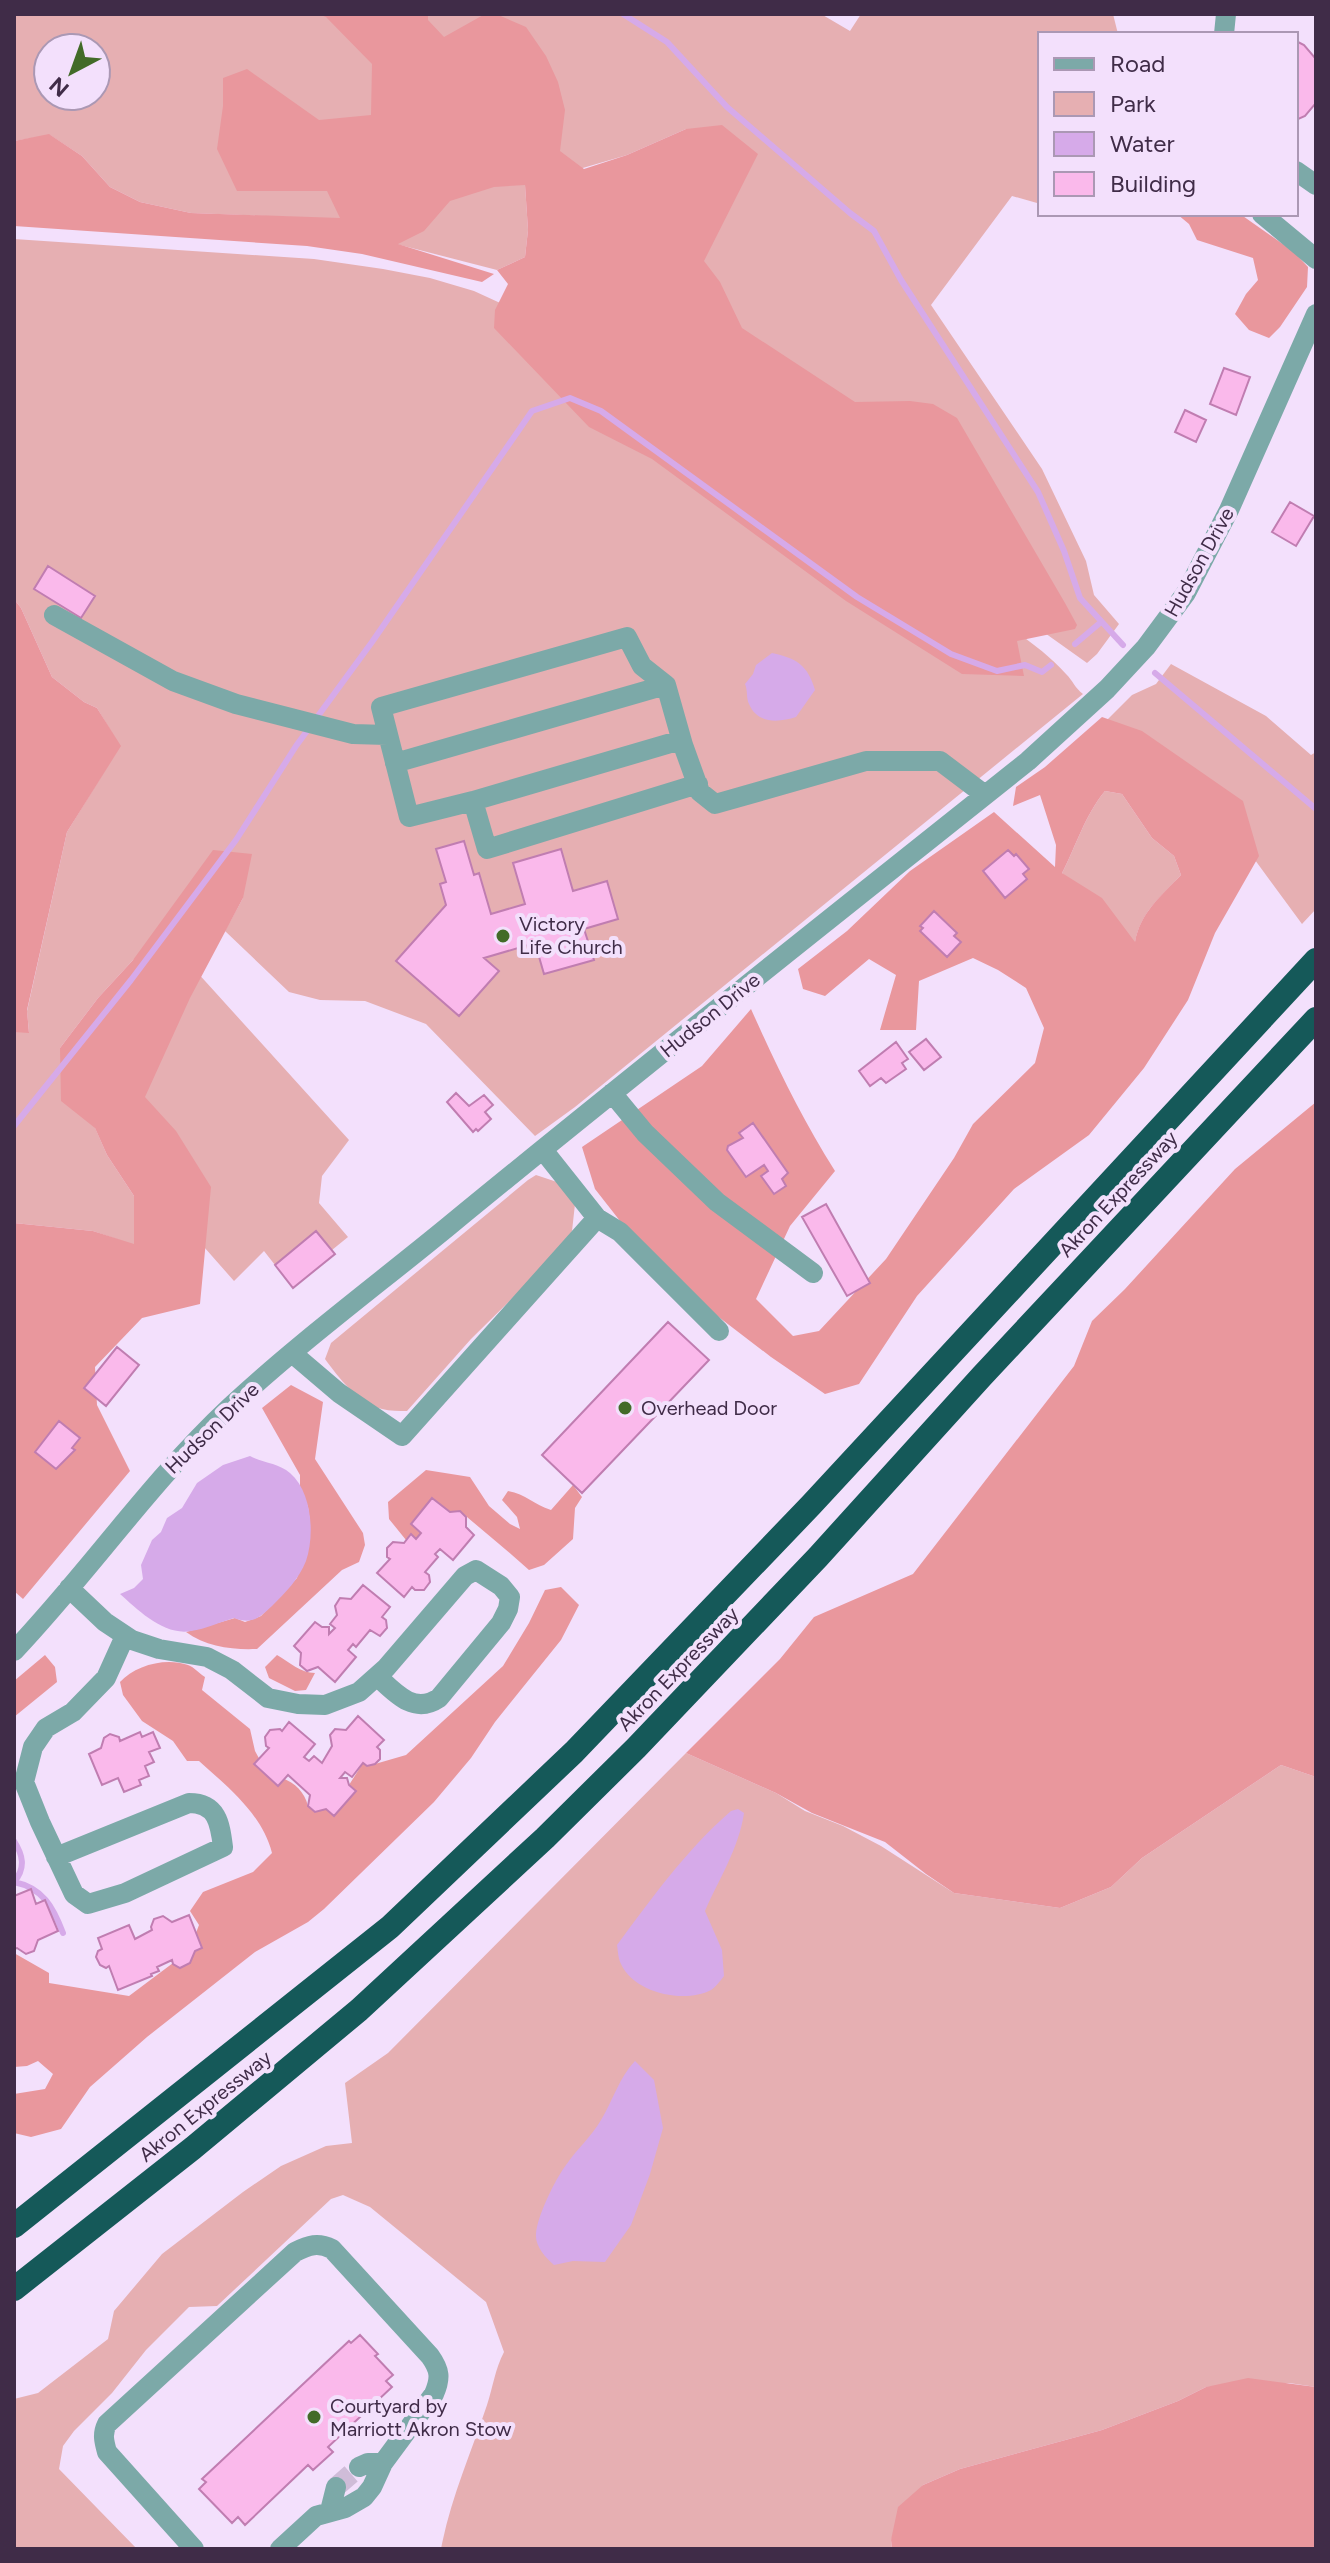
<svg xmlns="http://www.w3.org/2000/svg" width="1330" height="2563" font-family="Figtree,sans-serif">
  <rect width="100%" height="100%" fill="#f3e0fc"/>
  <!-- green -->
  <path fill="#e6afb2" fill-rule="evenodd" d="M14,14H821L850,31L861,14H1113L1118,34H1040V200L1037,203L1012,196L931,305L1042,469L1086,561L1094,595L1119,624L1097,654L1087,663L1021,616L670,383L686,129L627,155L525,185L528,230L525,257L497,270L365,236L340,219L191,213L140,202L110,187L82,156L50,135L14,141ZM48,48H96V96H48Z
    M14,239L314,259L383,269L430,278L474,291L544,323L1014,630C1032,643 1051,657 1066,674C1073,681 1075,688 1083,694L575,1107L535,1136L426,1024L365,1001L320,1000L289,992L225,931L243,898L133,960L98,998L60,1048L107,1155L134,1196V1245L93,1231L14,1223V1032H29L27,1011L67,832L120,746L97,708L84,702L52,677L21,608L14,599Z
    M1171,664L1266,716L1311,755L1316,752V909L1302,924L1255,860L1092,735L1132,695L1156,684Z
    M1105,791L1122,794L1152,838L1174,856L1181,875C1161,897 1140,912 1135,943L1062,873C1076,846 1085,815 1105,791Z
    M196,971L349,1140L322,1176L319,1203L348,1237L332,1250L316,1231L275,1265L264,1251L234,1281L197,1239L100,1078Z
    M536,1175L557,1182L575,1204L572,1231L558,1253L471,1339L407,1411C399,1411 390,1411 382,1409C359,1404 338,1377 325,1359L331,1343L528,1180Z
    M686,1753L776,1793L805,1811L843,1826L881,1846L954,1893L1060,1908L1111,1887L1142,1858L1281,1765L1316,1777V2387L1289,2383L1206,2387L1178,2401L1102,2430L960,2469L923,2485L891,2540L892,2549H441C450,2500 471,2453 487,2405C493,2387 495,2369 504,2352L486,2302L370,2207L343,2195L331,2199L217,2306L189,2307L146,2350L112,2393L74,2431L63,2446L59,2469L137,2549H14V2399L38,2393L108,2339L114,2311L162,2254L243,2192L281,2166L326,2146L352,2143L345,2083L388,2053Z"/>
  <!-- forest -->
  <path fill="#e9979d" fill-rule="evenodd" d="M318,14H428V20L444,37L485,14H496L526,27L546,56L558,82L565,110L560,151L584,169L627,155L686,129L722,125L758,154L704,261L720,282L742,328L855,402L910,401L933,404L957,418L1065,603L1077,625L1075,629L1017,641L1024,676L962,674L846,601L652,459L589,427L494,328L495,310L508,284L497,270L525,257L528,230L525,185L494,187L450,201L424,231L398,244L494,274L482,282L362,254L307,246L14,226V141L49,134L82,156L110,187L140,202L191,213L340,218L327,191H237L217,149L223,106V78L247,69L319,120L371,115L372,64L326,17Z
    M1177,214H1240L1294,252L1308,267L1307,287L1280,327L1269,338L1249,330L1235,314L1246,294L1258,280L1253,258L1197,240L1189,224Z
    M14,599L21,608L52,677L84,702L97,708L121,746L67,832L27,1010L29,1033L14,1032Z
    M1102,717L1142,731L1243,801L1259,856L1215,933L1188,1000L1144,1068L1089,1135L1014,1189L917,1296L859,1384L825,1394L771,1357L660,1272L595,1189L582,1147L702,1066L751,1009C776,1065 802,1119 835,1171L790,1226L756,1299L793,1336L819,1331L886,1259L954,1158L973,1124L1035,1063L1044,1028L1026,988L998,970L973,958L919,981L916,1030H880L896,975L869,959L825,996L803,989L798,969L847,931L910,871L994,812L1055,867L1056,845L1040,795L1013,806L1016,787L1045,767ZM1105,791L1122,794L1152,838L1174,856L1181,875C1161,896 1140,913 1135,942L1102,898L1062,873C1076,846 1085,815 1105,791Z
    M213,850L252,854L243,898L190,998L145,1097L176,1131L211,1187L200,1304L142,1318L95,1367L97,1405L130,1471L23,1599L14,1591V1223L93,1231L134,1244V1196L107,1155L95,1128L61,1101L60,1048L98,998L133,960Z
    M1316,1102V1777L1281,1765L1142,1858L1111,1887L1060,1908L954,1893L926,1874L885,1842L812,1813L776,1793L686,1753L780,1659L814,1617L913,1574L1074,1366L1092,1321L1125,1289L1235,1169Z
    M291,1385L323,1402L315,1459L363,1533L365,1545L359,1562L342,1570L257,1649C233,1650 206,1647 186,1632L235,1618L245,1622L261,1616L297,1578L310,1522L308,1507L300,1487V1475L262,1408Z
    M426,1470L470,1477L489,1506L510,1524L520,1529L517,1517L502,1500L508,1491C526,1494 534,1505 551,1510L573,1485L582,1497L575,1508L573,1539L544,1565L529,1570C506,1549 482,1530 460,1511L450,1512L432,1498L411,1523L421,1533L416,1539L411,1534L406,1540L389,1519L388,1502Z
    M561,1587L579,1605L561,1640L495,1722L471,1758L434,1802L324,1909L308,1922L255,1952L147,2037L90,2087L61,2129L31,2137L14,2133V2094L45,2089L53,2074L38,2061L27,2066L14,2067V1953L49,1973V1983L129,1996L189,1951L199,1925L190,1911L203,1892L253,1872L272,1853C262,1814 228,1787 199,1761H187L173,1741L142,1721L123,1695L120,1682C135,1665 166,1657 188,1665C194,1667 200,1674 205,1677L202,1690L250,1729L255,1751L267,1773C287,1778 303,1786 308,1806L356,1791L349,1785L363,1763L375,1764L406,1755L503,1666L529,1623L545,1590Z
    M45,1655L55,1667L57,1682L14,1717V1681Z
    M277,1655C289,1662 301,1673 315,1673L306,1690L295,1691L269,1678L265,1667Z
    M1248,2378L1316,2387V2549H892L891,2540L898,2507L923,2485L960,2469L1102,2430L1178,2401L1206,2387Z"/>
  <!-- water -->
  <path fill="#d6aae9" d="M772,653C796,658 808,665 815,690L796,717C780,722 758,725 749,704C746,698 748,691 745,684L753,674L756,665Z
    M250,1456C263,1463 279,1463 290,1473C312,1492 315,1535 306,1561C299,1579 285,1593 272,1606C259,1618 252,1625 234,1618C220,1622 206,1629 191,1631C164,1636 138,1610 120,1594L134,1588L143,1579L141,1565L152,1540L161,1532L167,1518L182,1508L197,1483L223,1465Z
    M738,1809L744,1813C739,1848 719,1879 705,1911L722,1950L724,1976C720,1981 716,1987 711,1990C684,2004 634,1993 621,1964C618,1958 618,1951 617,1945C652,1898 686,1850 731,1811Z
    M635,2061L654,2080L663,2128L650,2174L631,2225L605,2262L573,2261L554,2265C545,2257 535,2246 536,2234C537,2216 556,2178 566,2165C577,2149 591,2137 601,2120C613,2100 619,2078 635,2061Z"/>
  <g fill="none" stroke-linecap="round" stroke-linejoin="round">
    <!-- stream -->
    <path stroke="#d6aae9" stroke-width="6" d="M623,14L667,42L727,107L850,213L874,231L901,280L1038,492L1064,551L1080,598L1123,645
      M1075,644L1101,622
      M1155,673L1316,809
      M14,1126L131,980L236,840L296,746L372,642L532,411L570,398L601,411L857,597L951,654L997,671L1025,665L1042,672L1051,665
      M14,1841C23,1855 26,1868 14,1882
      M14,1882C43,1888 53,1907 63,1933"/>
  </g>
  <!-- building -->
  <path fill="#fab9eb" stroke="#c07db1" stroke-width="2" d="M1296,41L1304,45L1316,59V103L1305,116L1296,120Z
    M1224,368L1250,377L1236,415L1210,404Z
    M1185,410L1206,420L1196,442L1175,432Z
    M1290,502L1314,516L1296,546L1272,532Z
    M48,566L95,596L81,618L34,589Z
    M464,841L474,875L479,873L491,914L525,904L513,863L561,849L573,891L607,881L618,919L584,929L594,960L544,974L535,943L484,958L499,971L459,1016L396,961L446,905L440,884L446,882L436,849Z
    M1008,850L1014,856L1016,854L1029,869L1023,874L1027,879L1005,898L983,871Z
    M934,911L957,933L954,936L961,942L947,957L920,931L923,928L920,926Z
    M926,1039L941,1057L924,1070L909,1052Z
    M896,1042L908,1059L902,1063L906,1069L886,1083L881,1078L870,1086L859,1071Z
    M456,1093L469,1106L484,1095L493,1105L485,1112L491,1119L478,1131L476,1129L473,1132L447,1102Z
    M753,1123L788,1173L782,1179L786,1186L774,1194L761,1176L768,1171L764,1165L746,1177L727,1150L728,1146L743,1138L739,1133Z
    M826,1204L870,1283L847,1296L802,1217Z
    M316,1231L335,1254L293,1288L275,1265Z
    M668,1322L709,1360L582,1493L542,1455Z
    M117,1347L139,1365L106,1406L84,1388Z
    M59,1421L80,1438L72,1448L75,1450L56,1469L35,1452Z
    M432,1498L450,1512L460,1511L466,1517V1527L474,1535L453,1560L440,1549L435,1554L438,1557L425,1572L429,1575L430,1582L424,1590H415L412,1587L404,1597L377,1573L390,1559L387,1557V1548L393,1542L404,1543L411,1534L416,1539L421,1533L411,1524Z
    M363,1585L390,1607L382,1617L386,1620L387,1628L380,1636L370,1630L356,1647L353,1644L348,1650L356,1657L335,1682L318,1667L307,1671L300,1665L301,1653L294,1646L315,1622L322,1627H329V1634L335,1628L330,1624L337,1615L335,1606L340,1598L351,1599Z
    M358,1716L384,1740L377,1747L380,1750V1759L375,1764L367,1766L363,1763L352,1777L345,1772L340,1778H347L349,1785L356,1791L334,1816L326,1809L315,1812L308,1806L310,1795L288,1775L278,1786L254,1764L269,1748L266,1746L265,1737L270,1730L280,1729L282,1731L289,1722L315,1744L304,1757L309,1761L314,1756L322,1763L332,1746L330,1735L335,1729L346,1730Z
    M140,1732L142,1737L153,1732L160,1748L149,1752L154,1762L145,1766L149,1776L139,1780L141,1785L124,1792L118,1778L102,1785L89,1754L101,1748L104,1738L110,1734L119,1737L120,1741Z
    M31,1889L36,1904L45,1900L58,1931L38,1940L34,1951L26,1954L17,1948L14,1949V1896Z
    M189,1915L202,1948L195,1951L190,1963L180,1968L173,1964L172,1960L157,1967L159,1971L151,1974L152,1976L118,1990L109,1966L106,1968L100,1965L96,1957L98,1951L102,1949L98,1938L129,1925L135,1939L152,1930L151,1927L154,1919L163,1916L172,1922Z
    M360,2335L378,2354L375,2356L393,2375L386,2381L392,2387L328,2447L333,2452L313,2470L308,2465L245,2525L238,2517L232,2523L199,2489L206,2482L202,2479L349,2341L351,2343Z"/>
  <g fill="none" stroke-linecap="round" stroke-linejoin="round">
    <!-- minor-tunnel -->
    <path stroke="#cfbcd8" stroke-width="20" stroke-dasharray="20 10" stroke-linecap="butt" d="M336,2487L359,2467"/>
    <!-- minor -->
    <path stroke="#7ca9a8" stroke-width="20" d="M1224,34L1226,14
      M1296,171L1316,185
      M1262,214L1316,259
      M54,615L173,681L236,704L353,734L387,735
      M395,763L666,685
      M698,784L487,849L473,801L409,817L381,707L627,637L642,666L666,685L683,745L700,792L715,804L866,761H940L985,795
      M473,801L681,740
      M612,1093L645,1133L717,1202L813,1273
      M597,1218L620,1232L719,1331
      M292,1353L339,1393L402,1436L597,1218L543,1150
      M69,1588L105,1622L132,1640L159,1649L207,1657L232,1670L268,1698L298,1704L325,1705L359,1692L386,1668L465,1576L476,1570L501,1586L510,1597L508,1609L501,1623L439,1698C414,1715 395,1693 377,1676
      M14,1651C89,1572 150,1482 230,1407C300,1342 377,1285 450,1225C641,1068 835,915 1028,761L1107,689L1146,647L1186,593L1229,510L1316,314
      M56,1857L189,1803C217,1803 220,1823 223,1847L125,1893L88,1904L74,1894L40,1822L24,1782L33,1747L46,1728L73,1712L106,1678L125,1636
      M359,2467L368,2463H383
      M330,2511L336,2487
      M194,2549L107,2452C104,2441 102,2434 107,2424L295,2252C309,2245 318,2242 332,2249L430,2356C440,2370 441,2378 434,2394L383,2463L372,2487L364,2497L345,2508L316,2516L280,2549"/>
    <!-- highway -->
    <path stroke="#155959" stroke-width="24" d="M14,2226L390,1927L574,1752L811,1505L1316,960
      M14,2289L193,2148L359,2010L545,1838L636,1748L818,1557L982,1376L1316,1019"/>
  </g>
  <!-- markers -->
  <g fill="#426b28" stroke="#f3e0fc" stroke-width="3">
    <circle cx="503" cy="936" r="8"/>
    <circle cx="625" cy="1408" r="8"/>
    <circle cx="314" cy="2417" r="8"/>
  </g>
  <g text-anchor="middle" stroke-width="8" stroke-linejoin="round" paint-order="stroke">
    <!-- street labels -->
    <g font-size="20" fill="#402c48" stroke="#f3e0fc">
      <text transform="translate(1199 562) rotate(-61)" y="7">Hudson Drive</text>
      <text transform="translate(710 1015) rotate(-39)" y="7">Hudson Drive</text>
      <text transform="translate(1118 1194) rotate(-47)" y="7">Akron Expressway</text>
      <text transform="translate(212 1428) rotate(-44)" y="7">Hudson Drive</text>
      <text transform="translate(678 1669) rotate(-46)" y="7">Akron Expressway</text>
      <text transform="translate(205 2106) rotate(-39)" y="7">Akron Expressway</text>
    </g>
    <!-- poi labels -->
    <g font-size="20" fill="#402c48" stroke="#f3e0fc" text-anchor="start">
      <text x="519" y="931">Victory<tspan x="519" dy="23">Life Church</tspan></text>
      <text x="641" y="1415">Overhead Door</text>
      <text x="330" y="2413">Courtyard by<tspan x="330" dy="23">Marriott Akron Stow</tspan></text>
    </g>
  </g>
  <!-- border -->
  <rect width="1330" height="2563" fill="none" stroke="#402c48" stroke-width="32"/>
  <!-- legend -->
  <rect x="1038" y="32" width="260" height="184" fill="#f3e0fc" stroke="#ab98b4" stroke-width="2"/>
  <rect x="1054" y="58" width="40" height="12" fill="#7ca9a8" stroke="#ab98b4" stroke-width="2"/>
  <text x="1110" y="72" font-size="24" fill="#402c48">Road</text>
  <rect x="1054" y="92" width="40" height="24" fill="#e6afb2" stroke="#ab98b4" stroke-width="2"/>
  <text x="1110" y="112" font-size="24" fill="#402c48">Park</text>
  <rect x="1054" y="132" width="40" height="24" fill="#d6aae9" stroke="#ab98b4" stroke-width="2"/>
  <text x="1110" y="152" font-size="24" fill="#402c48">Water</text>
  <rect x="1054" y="172" width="40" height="24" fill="#fab9eb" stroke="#ab98b4" stroke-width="2"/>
  <text x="1110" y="192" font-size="24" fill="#402c48">Building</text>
  <!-- north arrow -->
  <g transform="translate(72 72) rotate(221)"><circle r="38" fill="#f3e0fc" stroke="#ab98b4" stroke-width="2"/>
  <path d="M0-6L14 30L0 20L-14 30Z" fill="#426b28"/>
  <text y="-12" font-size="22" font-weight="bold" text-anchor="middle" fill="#402c48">N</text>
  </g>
</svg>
